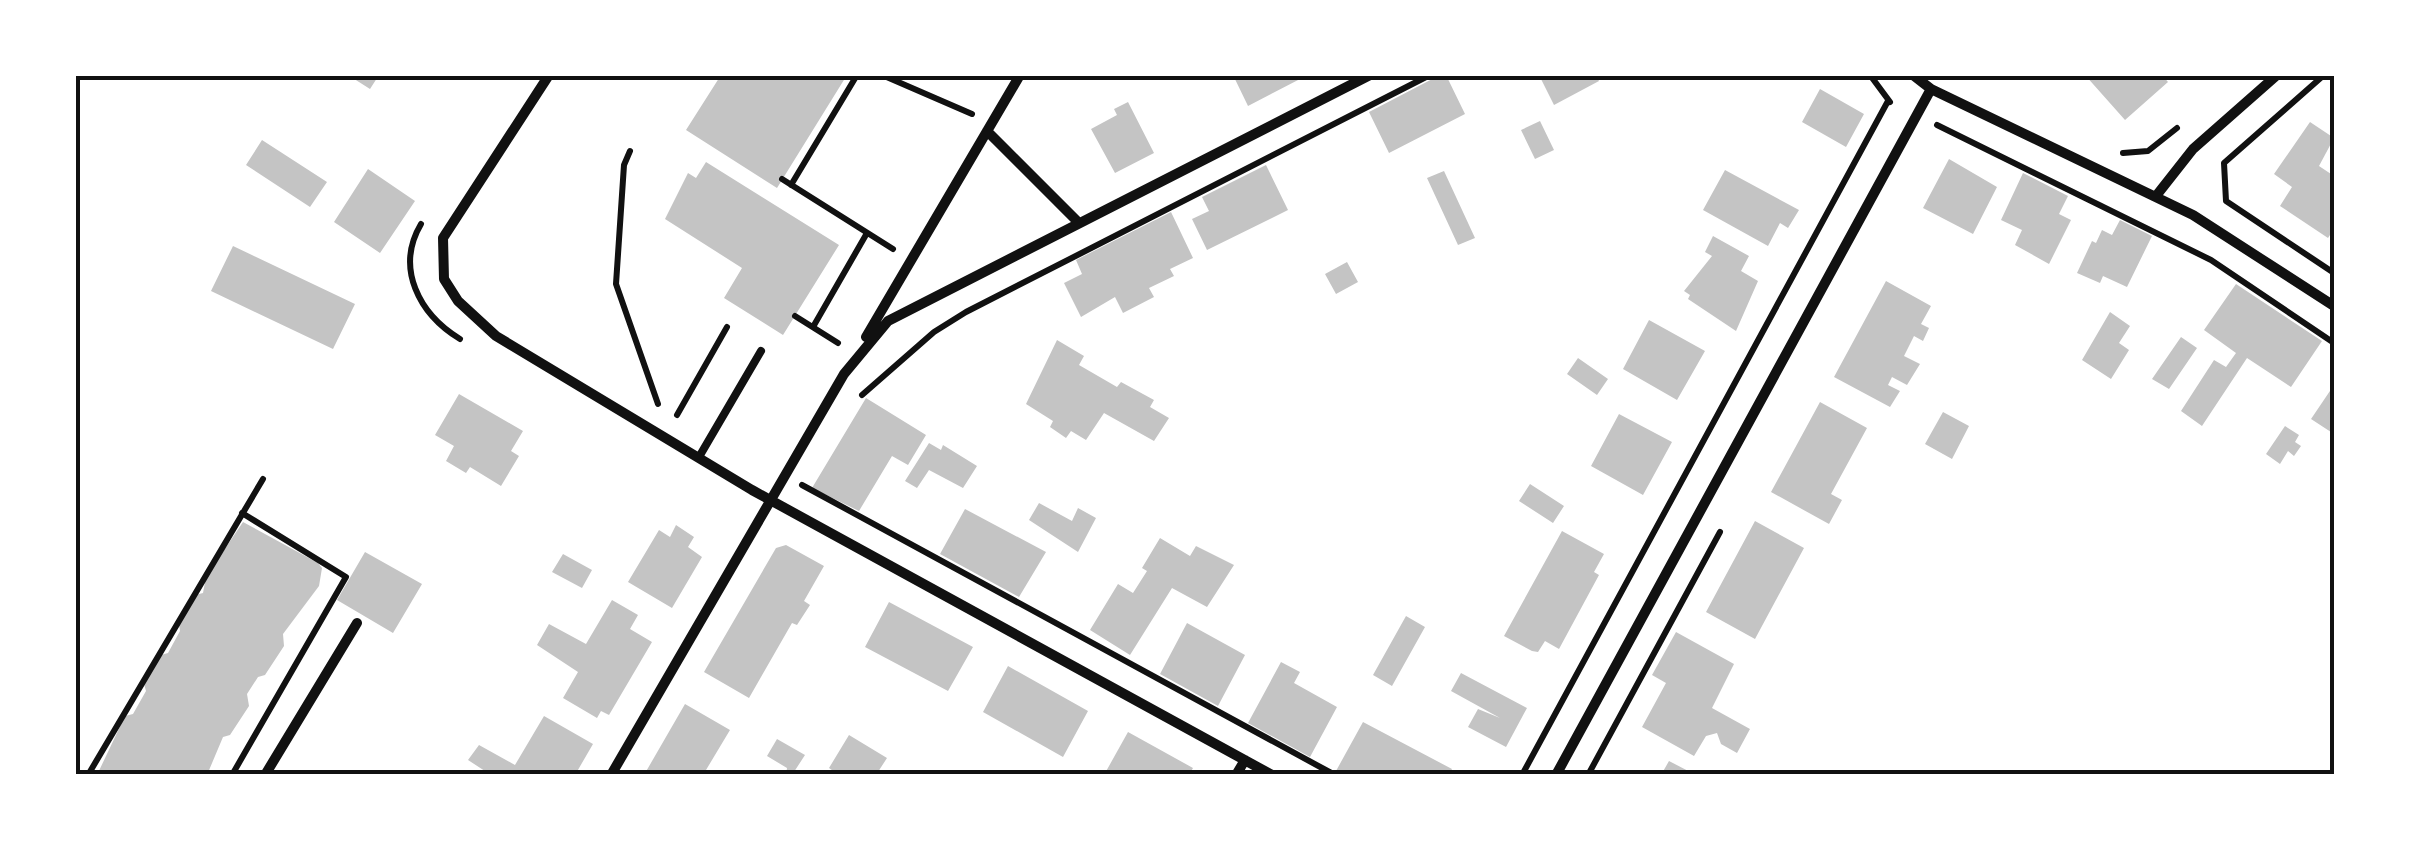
<svg xmlns="http://www.w3.org/2000/svg" width="2409" height="850" font-family="Figtree,sans-serif">
  <rect width="100%" height="100%" fill="#fff"/>
  <!-- building -->
  <path fill="#c4c4c4" d="M348,75H379L370,89Z
    M721,75H847L777,188L686,130Z
    M1233,75H1298L1300,79L1248,106Z
    M1440,75H1446L1465,114L1389,153L1369,112Z
    M1539,75H1596L1599,81L1554,105Z
    M2085,75H2162L2168,82L2125,120Z
    M1820,89L1864,114L1846,147L1802,122Z
    M1128,102L1154,153L1115,173L1091,129L1117,115L1114,109Z
    M1540,121L1554,150L1535,159L1521,130Z
    M2310,122L2334,138L2319,166L2334,176V229L2328,238L2280,206L2292,187L2274,174Z
    M262,140L327,182L310,207L246,165Z
    M1949,159L1997,187L1973,234L1923,208Z
    M706,162L839,245L783,335L724,298L742,268L665,219L688,173L696,178Z
    M1266,165L1288,210L1207,250L1192,219L1209,211L1202,197Z
    M368,169L415,201L380,253L334,222Z
    M1725,170L1799,210L1788,228L1780,223L1768,246L1703,210Z
    M1444,171L1475,238L1458,245L1427,178Z
    M2023,173L2068,196L2059,214L2071,220L2049,264L2015,245L2022,230L2001,220Z
    M1171,212L1193,258L1170,269L1174,276L1149,288L1154,297L1123,313L1115,297L1081,317L1064,283L1082,274L1076,260Z
    M2120,220L2152,236L2127,287L2103,276L2100,283L2077,273L2092,241L2096,243L2102,230L2112,235Z
    M1713,236L1749,256L1741,271L1758,281L1736,331L1688,299L1690,295L1684,291L1712,256L1705,252Z
    M233,246L355,304L333,349L211,291Z
    M1347,262L1358,282L1336,294L1325,274Z
    M1886,281L1931,306L1921,324L1929,328L1923,341L1914,336L1904,356L1920,364L1907,385L1892,377L1888,385L1900,391L1890,407L1834,377Z
    M2236,284L2322,341L2291,387L2247,358L2202,426L2181,411L2214,360L2226,367L2236,353L2204,330Z
    M2110,312L2130,326L2119,343L2129,350L2111,379L2082,360Z
    M1649,320L1705,351L1677,400L1623,369Z
    M2181,337L2197,348L2169,389L2152,379Z
    M1057,340L1084,356L1079,365L1117,387L1121,382L1154,400L1150,407L1169,418L1154,441L1104,413L1086,440L1071,431L1066,438L1050,427L1053,421L1026,404Z
    M1578,358L1608,379L1597,395L1567,374Z
    M2334,385V434L2311,419Z
    M459,394L523,431L511,451L519,456L501,486L470,467L466,473L446,461L454,446L435,435Z
    M866,398L926,435L908,465L892,456L859,511L812,488Z
    M1820,402L1867,428L1831,494L1842,500L1829,524L1771,492Z
    M1943,412L1969,426L1952,459L1925,444Z
    M1619,414L1672,442L1643,495L1591,466Z
    M2285,426L2299,435L2295,442L2301,446L2294,456L2288,451L2280,464L2266,454Z
    M929,443L941,450L943,445L977,466L963,488L929,470L917,488L905,481Z
    M1530,484L1564,506L1553,523L1519,501Z
    M1039,503L1072,521L1078,508L1096,518L1078,552L1029,520Z
    M965,509L1046,552L1019,597L940,554Z
    M1755,521L1804,548L1755,639L1706,612Z
    M243,522L318,563L322,568L319,586L283,634L284,646L265,675L258,677L247,694L249,706L230,735L223,737L207,775H97L125,716L133,714L146,691L144,684L161,655L168,653L180,631L179,624L195,595L203,593L206,577Z
    M676,525L694,537L688,547L702,557L672,608L628,582L659,530L670,537Z
    M1562,531L1604,554L1594,572L1599,575L1559,649L1545,641L1538,652L1532,651L1504,636Z
    M1160,538L1190,556L1196,546L1234,565L1207,607L1172,588L1130,655L1090,630L1118,584L1133,593L1147,571L1142,568Z
    M786,545L824,566L804,601L810,605L797,625L792,623L749,698L704,672L776,548Z
    M365,552L422,584L393,633L337,600Z
    M563,554L592,570L582,588L552,572Z
    M612,600L638,615L630,629L652,642L609,715L601,711L597,718L563,698L578,672L537,645L549,624L586,644Z
    M889,602L973,647L948,691L865,647Z
    M1406,616L1425,627L1392,686L1373,675Z
    M1187,623L1245,655L1218,706L1160,674Z
    M1676,632L1734,664L1712,708L1750,729L1737,753L1721,744L1717,733L1706,736L1694,756L1642,727L1666,683L1652,675Z
    M1281,662L1300,672L1294,683L1337,707L1310,757L1248,723Z
    M1008,666L1088,711L1063,757L983,712Z
    M1461,673L1527,708L1506,747L1468,727L1478,709L1500,718L1451,691Z
    M685,704L730,730L703,775H644Z
    M544,716L593,744L575,775H491L468,760L479,745L515,765Z
    M1363,722L1452,769L1449,775H1344L1336,771Z
    M1128,732L1193,768L1189,775H1104Z
    M849,735L887,758L876,775H839L829,768Z
    M777,739L805,755L792,775H786L787,768L767,756Z
    M1669,761L1696,775H1661Z"/>
  <g fill="none" stroke-linecap="round" stroke-linejoin="round">
    <!-- path -->
    <path stroke="#111" stroke-width="6" d="M882,75L972,114
      M1870,75L1890,102
      M2324,75L2224,163L2226,201L2334,273
      M1937,125L2211,260L2334,343
      M630,151L624,165L616,284L658,404
      M2123,153L2148,151L2177,128
      M782,179L893,249
      M791,185L857,75
      M421,224C395,268 419,314 460,339
      M795,316L838,343
      M813,327L867,233
      M862,395L934,332L966,312L1430,75
      M677,415L727,327
      M802,485L1335,775
      M88,775L263,479
      M232,775L346,577L242,513
      M1522,775L1888,101
      M1588,775L1720,532"/>
    <!-- service -->
    <path stroke="#111" stroke-width="8" d="M699,457L761,351"/>
    <!-- minor -->
    <path stroke="#111" stroke-width="10" d="M549,75L443,238L444,279L458,301L496,336L752,490L1272,775
      M1913,75L1931,89L2193,215L2334,306
      M987,131L1078,222
      M2156,196L2193,149L2277,75
      M866,337L1020,75
      M265,775L357,623
      M611,775L844,374L888,321L1370,75
      M1236,775L1245,760
      M1556,775L1931,89"/>
  </g>
  <!-- border -->
  <rect width="2409" height="850" fill="none" stroke="#ffffff" stroke-width="155"/>
  <rect x="78" y="78" width="2254" height="694" fill="none" stroke="#111" stroke-width="4"/>
</svg>
